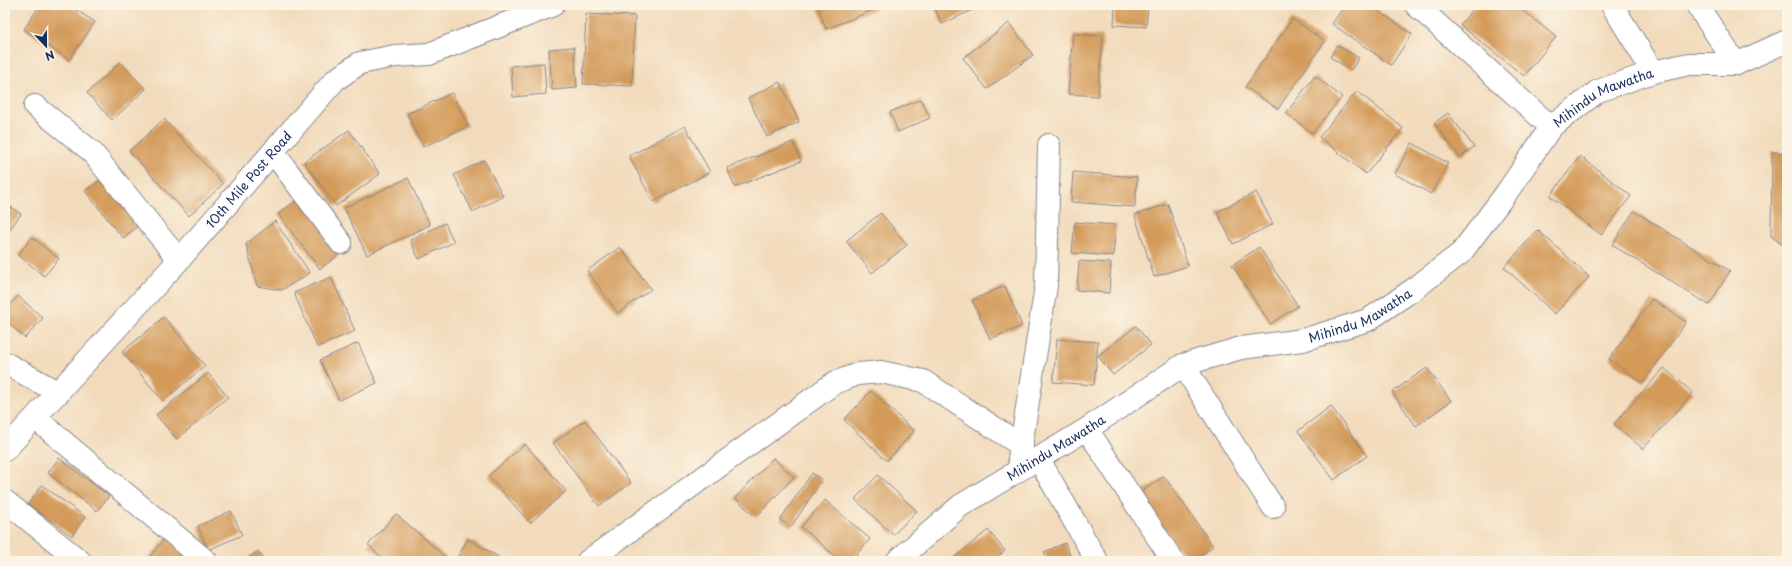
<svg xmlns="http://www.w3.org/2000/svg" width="1792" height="566" font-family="'Playpen Sans',sans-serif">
  <rect width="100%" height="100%" fill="#fcf5e5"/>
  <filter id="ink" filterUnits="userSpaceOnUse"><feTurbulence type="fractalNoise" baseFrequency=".025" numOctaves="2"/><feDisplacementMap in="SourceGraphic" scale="8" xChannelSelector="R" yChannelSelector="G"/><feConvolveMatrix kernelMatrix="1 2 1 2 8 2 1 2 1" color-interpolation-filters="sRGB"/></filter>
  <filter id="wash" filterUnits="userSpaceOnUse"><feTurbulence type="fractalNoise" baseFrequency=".012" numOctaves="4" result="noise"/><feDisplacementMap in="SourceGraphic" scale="16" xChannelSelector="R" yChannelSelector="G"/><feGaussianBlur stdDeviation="0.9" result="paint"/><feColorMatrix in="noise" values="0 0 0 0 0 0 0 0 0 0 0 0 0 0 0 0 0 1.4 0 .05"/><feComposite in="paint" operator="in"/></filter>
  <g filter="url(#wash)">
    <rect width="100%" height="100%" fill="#f2dbbc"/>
    <g id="blocks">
      <!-- building -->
      <path fill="#d39a59" d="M40,5H68L95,22L69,60L24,29Z
        M817,5H886L826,29Z
        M933,5H983L942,24Z
        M1115,5H1148L1146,27L1114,25Z
        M1345,5H1370L1412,34L1391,65L1332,24Z
        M1476,5H1516L1556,37L1524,76L1460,25Z
        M586,14L635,16L632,86L583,84Z
        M1292,19L1325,41L1278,109L1245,87Z
        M1009,23L1033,55L987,89L963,58Z
        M1073,34L1103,36L1098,96L1068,94Z
        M1337,45L1359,58L1351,70L1330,57Z
        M574,47L577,88L552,90L549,49Z
        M120,62L146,89L112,120L87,93Z
        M544,63L546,94L513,97L511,66Z
        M1315,76L1342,97L1312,133L1286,113Z
        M780,82L799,122L767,137L748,98Z
        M1357,91L1403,128L1366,174L1319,137Z
        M452,93L468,126L423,147L407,114Z
        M921,99L930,118L898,132L890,112Z
        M1448,113L1474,147L1460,157L1434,123Z
        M164,119L223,184L189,216L129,151Z
        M685,126L710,172L653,202L629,156Z
        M349,130L380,174L336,206L304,162Z
        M5,135L10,137L5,145Z
        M793,142L801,161L735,187L727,168Z
        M1412,143L1448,163L1431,194L1395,174Z
        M1772,152L1787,153V248L1771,236Z
        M1580,156L1631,196L1601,235L1550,196Z
        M484,160L503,196L473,212L454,175Z
        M1073,172L1137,177L1135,207L1071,202Z
        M106,175L143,222L123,238L85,191Z
        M408,178L430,225L367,255L344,208Z
        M1256,192L1273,224L1233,244L1217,212Z
        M302,196L344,251L320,269L278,214Z
        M5,203L21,214L5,236Z
        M1168,204L1188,266L1154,277L1135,215Z
        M1634,211L1730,271L1709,305L1612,245Z
        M881,213L907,245L872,273L846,241Z
        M275,221L310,273L282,290L257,286L246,244Z
        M1075,222L1116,225L1113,256L1072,253Z
        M445,223L454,242L419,259L410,240Z
        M1538,230L1589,277L1555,314L1504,267Z
        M32,237L59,259L44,276L18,255Z
        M620,247L651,289L618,313L587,271Z
        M1259,247L1298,306L1270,324L1232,265Z
        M1079,261L1111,263L1109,293L1077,290Z
        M331,277L355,331L317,347L294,293Z
        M1005,286L1022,326L990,339L972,300Z
        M18,296L43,318L25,338L5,320V310Z
        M1652,299L1686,322L1643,383L1609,359Z
        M164,317L205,366L163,401L122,352Z
        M1136,326L1151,345L1113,375L1098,356Z
        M1057,339L1098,342L1094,385L1053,382Z
        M358,343L377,383L339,400L320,360Z
        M1427,368L1451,401L1416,426L1392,392Z
        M1664,368L1693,393L1643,449L1614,424Z
        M208,373L228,397L177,439L156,415Z
        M871,391L914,431L887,461L844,420Z
        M1331,406L1367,456L1334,480L1298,431Z
        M585,420L631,483L599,506L553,443Z
        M525,444L566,491L530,523L488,476Z
        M59,458L109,496L97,511L48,473Z
        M773,458L794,477L756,517L735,498Z
        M812,473L822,480L791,527L780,520Z
        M878,475L917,511L893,535L855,499Z
        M1164,476L1213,546L1193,561H1187L1140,493Z
        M42,485L85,517L72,536L28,504Z
        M825,500L870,539L851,561H841L801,527Z
        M231,511L242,535L208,550L198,526Z
        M396,514L449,560L448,561H386L368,545Z
        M988,530L1005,551L992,561H950Z
        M167,536L197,561H146Z
        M468,539L505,561H455Z
        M1065,543L1072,560L1048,561L1044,552Z
        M258,551L265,561H244Z
        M765,556L772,561H761Z"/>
    </g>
  </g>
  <g filter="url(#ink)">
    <use href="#blocks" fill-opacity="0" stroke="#86858d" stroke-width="1"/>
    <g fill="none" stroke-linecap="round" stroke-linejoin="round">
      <!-- minor casing -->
      <g stroke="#86858d" stroke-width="24">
        <g id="minor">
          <path d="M1416,5L1551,127"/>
          <path d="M1612,5L1653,72"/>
          <path d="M1697,5L1736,64"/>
          <path d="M35,106L91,151L179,260"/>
          <path d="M274,153L341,243"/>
          <path d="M5,363L59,393"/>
          <path d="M1183,365L1273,507"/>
          <path d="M35,418L206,561"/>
          <path d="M1087,429L1173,561"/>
          <path id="s1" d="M5,450L179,260L335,80L360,63L395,56L429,54L553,5"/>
          <path d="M1038,458L1097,561"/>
          <path d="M1019,459L1046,286L1049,145"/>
          <path d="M5,501L80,561"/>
          <path d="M588,561L834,383L858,374L881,372L923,381L1022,446"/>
        </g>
      </g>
      <!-- tertiary casing -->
      <g stroke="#86858d" stroke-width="24">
        <g id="tertiary">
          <path id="s2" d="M897,561L960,506L1087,429L1183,365L1241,348L1303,340L1368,320L1414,289L1461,253L1507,192L1551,127L1598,91L1653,72L1689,64H1736L1787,41"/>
        </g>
      </g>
      <!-- minor -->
      <use href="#minor" stroke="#fff" stroke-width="22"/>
      <!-- tertiary -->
      <use href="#tertiary" stroke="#fff" stroke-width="22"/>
    </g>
  </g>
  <g text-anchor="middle" stroke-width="3.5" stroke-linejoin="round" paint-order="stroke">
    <!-- street labels -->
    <g font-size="13" fill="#1b2f5e" stroke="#fcf5e5">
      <text dy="5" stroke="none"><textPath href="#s2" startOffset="869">Mihindu Mawatha</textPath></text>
      <text dy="5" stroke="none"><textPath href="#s1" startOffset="364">10th Mile Post Road</textPath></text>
      <text dy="5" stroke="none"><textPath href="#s2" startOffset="533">Mihindu Mawatha</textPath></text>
      <text dy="5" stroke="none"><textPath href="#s2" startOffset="196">Mihindu Mawatha</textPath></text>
    </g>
  </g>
  <!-- margin -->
  <rect width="1792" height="566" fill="none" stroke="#fcf5e5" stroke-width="20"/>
  <!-- north arrow -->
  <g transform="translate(46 46) rotate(158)" stroke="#fcf5e5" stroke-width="3" paint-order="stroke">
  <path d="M0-3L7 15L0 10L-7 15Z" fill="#1b2f5e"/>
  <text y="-6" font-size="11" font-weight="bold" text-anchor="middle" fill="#1b2f5e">N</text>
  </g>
</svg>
